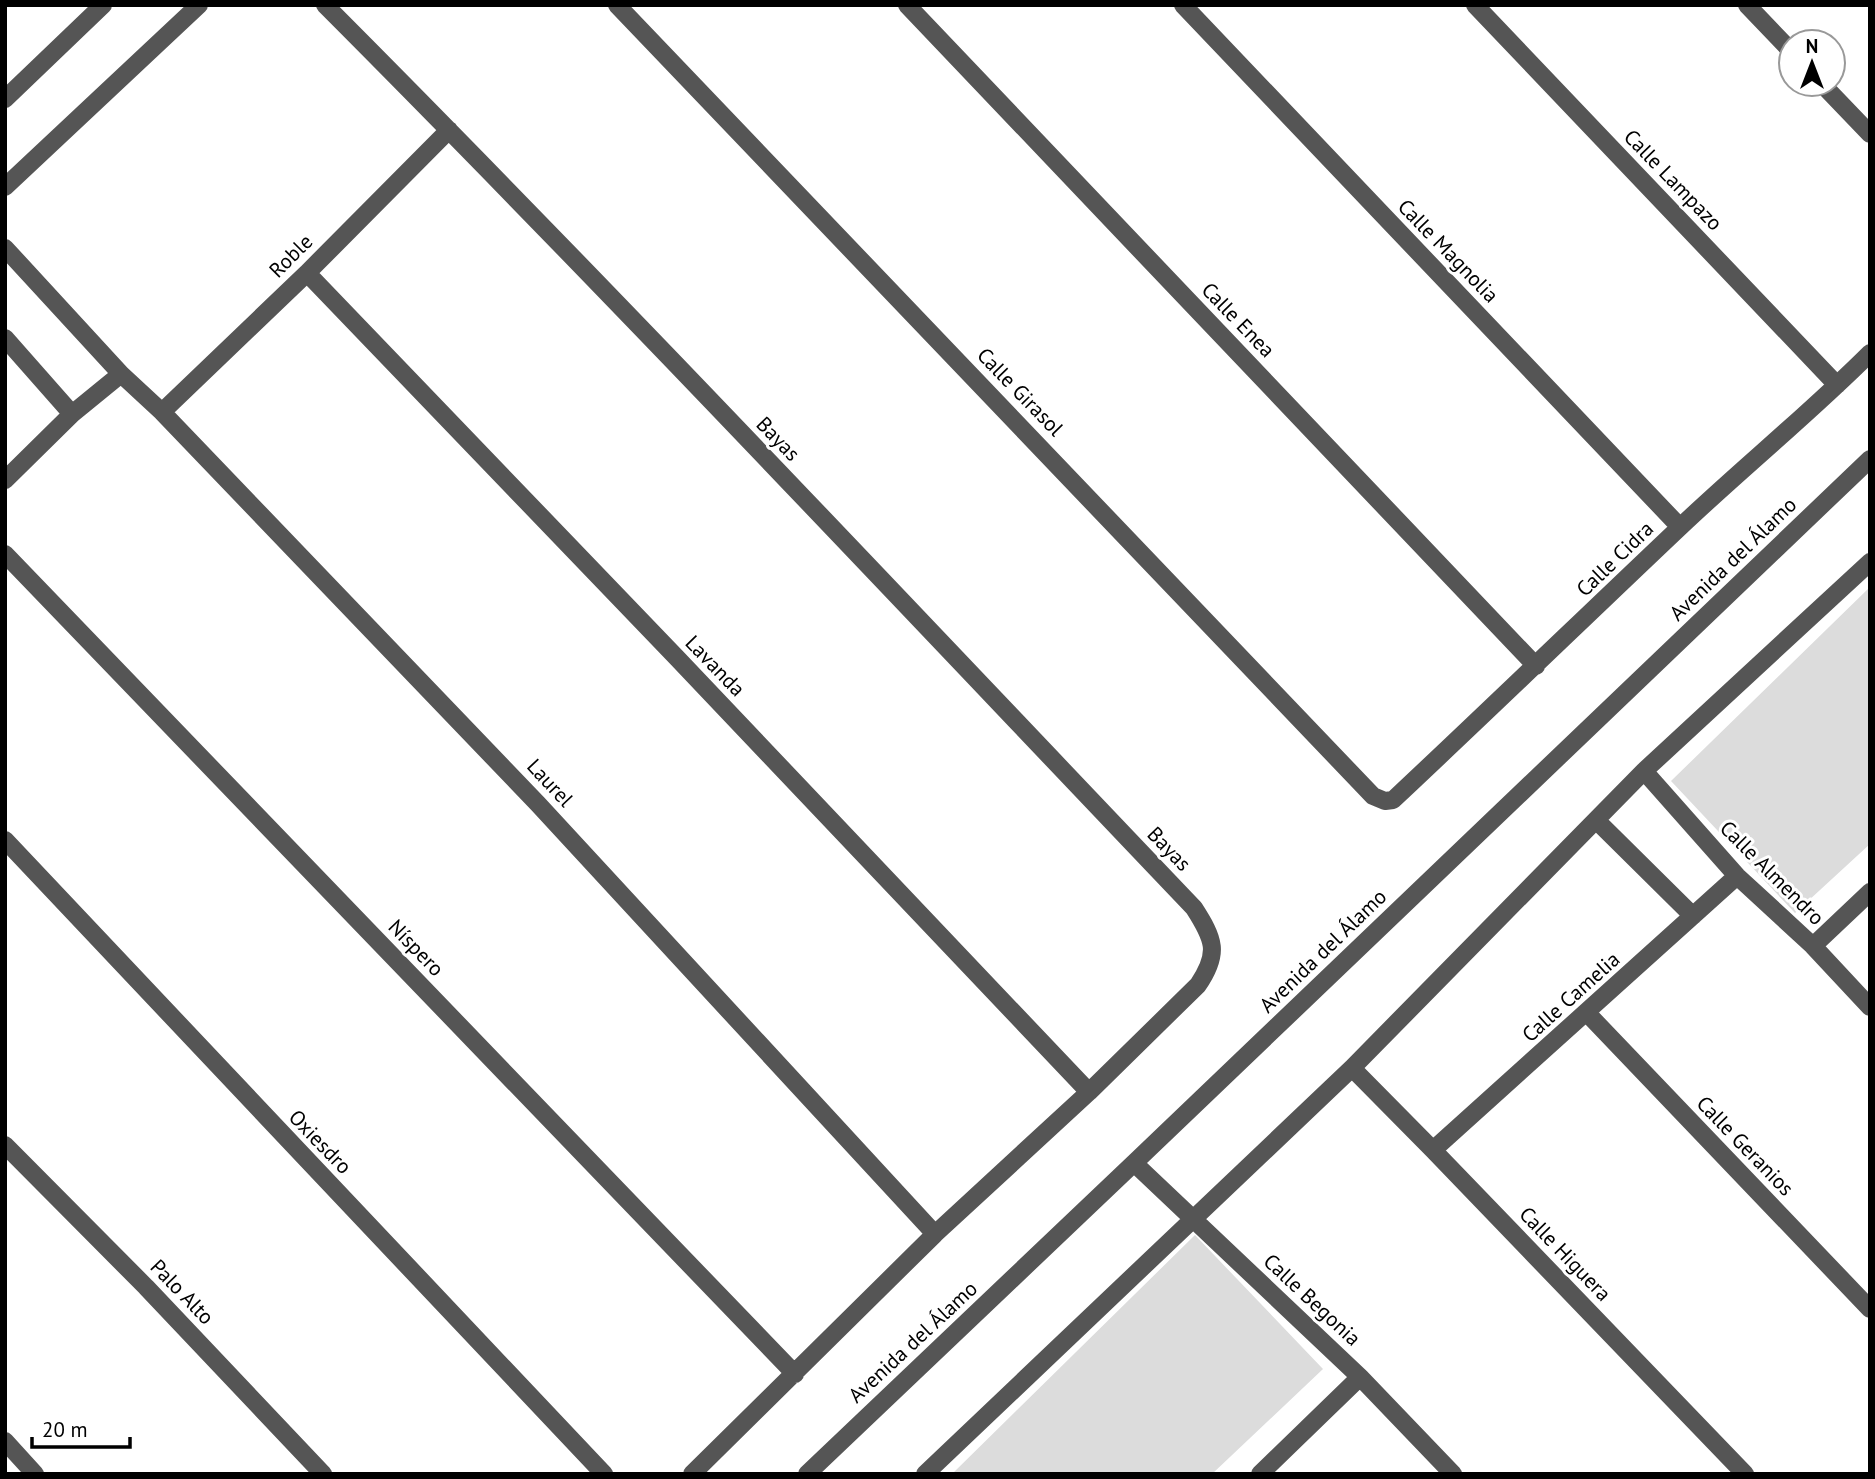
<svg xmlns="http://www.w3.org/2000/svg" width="1875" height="1479" font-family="'PT Sans',sans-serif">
  <rect width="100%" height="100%" fill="#fff"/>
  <!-- green -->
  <path fill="#dcdcdc" d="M1870,587V844L1795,913L1671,781Z
    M1195,1235L1323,1369L1212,1474H952Z"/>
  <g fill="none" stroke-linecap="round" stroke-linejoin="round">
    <!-- minor -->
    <path stroke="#555" stroke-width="18" d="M325,5C620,301 906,606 1194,908C1214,939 1220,953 1198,985L1089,1092L935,1234L692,1474
      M617,5L1373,796L1385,801L1393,800C1489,710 1583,619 1678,529C1741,469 1809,414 1870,353
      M907,5L1536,666
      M1183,5L1680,527
      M1475,5L1837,385
      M1747,5L1791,51
      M1822,84L1870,134
      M5,99L103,5
      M5,187L199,5
      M5,248L121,374L162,412L538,804L935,1234
      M307,273L677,658L1089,1092
      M5,338L72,414
      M162,412L307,273L449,130
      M5,480L72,414L121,374
      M5,554L795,1374
      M1644,771L1737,876L1813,946L1870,1007
      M1596,820L1693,916
      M5,840L604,1474
      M1813,946L1870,892
      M1587,1013L1870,1309
      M1352,1068L1433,1150L1745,1474
      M5,1145L146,1287L323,1474
      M1433,1150L1737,876
      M1134,1163L1360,1377L1453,1474
      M5,1441L35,1474
      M807,1474L1134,1163L1870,459
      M925,1474L1352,1068L1644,771L1870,562
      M1260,1474L1360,1377"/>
  </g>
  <g text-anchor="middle" stroke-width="6" stroke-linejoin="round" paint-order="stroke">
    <!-- street labels -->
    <g font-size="21" fill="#000" stroke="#fff">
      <text transform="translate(1673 180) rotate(46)" y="7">Calle Lampazo</text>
      <text transform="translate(1448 251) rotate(46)" y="7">Calle Magnolia</text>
      <text transform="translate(291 256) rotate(-45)" y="7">Roble</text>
      <text transform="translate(1238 320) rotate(46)" y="7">Calle Enea</text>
      <text transform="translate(1020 392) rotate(46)" y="7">Calle Girasol</text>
      <text transform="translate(778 439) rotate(46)" y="7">Bayas</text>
      <text transform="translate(1615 559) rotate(-44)" y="7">Calle Cidra</text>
      <text transform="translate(1733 559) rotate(-44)" y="7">Avenida del Álamo</text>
      <text transform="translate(715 666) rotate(46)" y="7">Lavanda</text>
      <text transform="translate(550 783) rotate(47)" y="7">Laurel</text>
      <text transform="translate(1169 849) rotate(46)" y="7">Bayas</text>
      <text transform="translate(1772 873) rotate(45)" y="7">Calle Almendro</text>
      <text transform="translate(416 948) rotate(46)" y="7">Níspero</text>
      <text transform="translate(1323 951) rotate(-44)" y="7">Avenida del Álamo</text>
      <text transform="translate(1571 997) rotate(-42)" y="7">Calle Camelia</text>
      <text transform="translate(320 1142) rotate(46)" y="7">Oxiesdro</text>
      <text transform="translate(1745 1146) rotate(46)" y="7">Calle Geranios</text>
      <text transform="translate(1565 1254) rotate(46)" y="7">Calle Higuera</text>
      <text transform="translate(182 1292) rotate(46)" y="7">Palo Alto</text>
      <text transform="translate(1312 1300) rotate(43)" y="7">Calle Begonia</text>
      <text transform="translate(913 1342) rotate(-43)" y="7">Avenida del Álamo</text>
    </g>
  </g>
  <!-- border -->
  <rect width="1875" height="1479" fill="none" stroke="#000000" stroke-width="14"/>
  <!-- north arrow -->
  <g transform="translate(1812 63)"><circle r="33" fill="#ffffff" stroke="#999999" stroke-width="2"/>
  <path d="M0-5L12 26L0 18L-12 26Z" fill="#000000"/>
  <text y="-10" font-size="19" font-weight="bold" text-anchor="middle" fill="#000000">N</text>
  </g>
  <!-- scale -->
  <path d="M32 1437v10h98v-10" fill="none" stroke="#000000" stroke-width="3.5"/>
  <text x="42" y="1437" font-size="21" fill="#000000" stroke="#ffffff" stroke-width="5" paint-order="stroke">20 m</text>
</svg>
